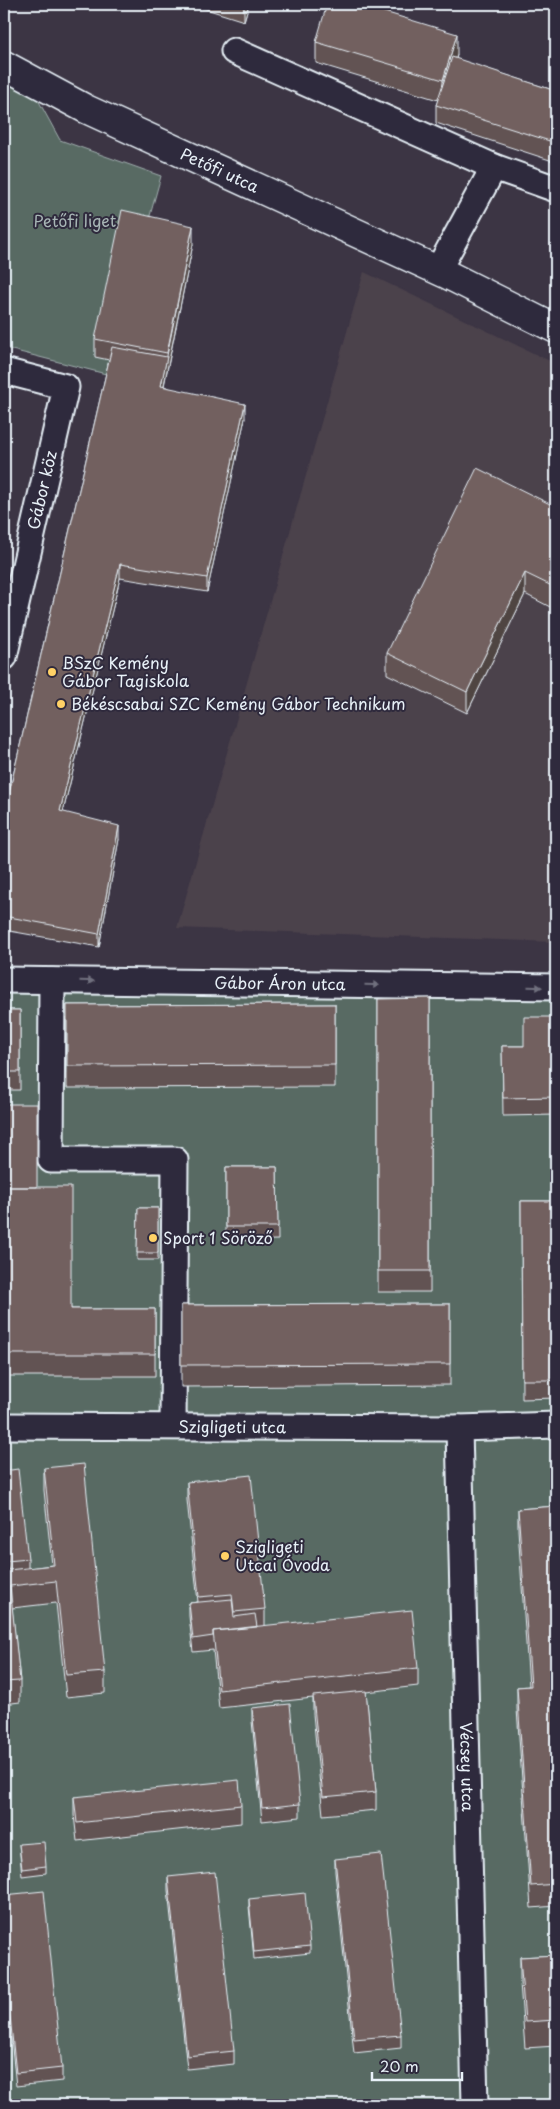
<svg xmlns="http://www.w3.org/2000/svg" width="560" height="2109" font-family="'Playpen Sans',sans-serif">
  <rect width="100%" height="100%" fill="#3c3544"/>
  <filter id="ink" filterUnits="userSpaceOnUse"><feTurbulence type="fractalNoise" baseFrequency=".02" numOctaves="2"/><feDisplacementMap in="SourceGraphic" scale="10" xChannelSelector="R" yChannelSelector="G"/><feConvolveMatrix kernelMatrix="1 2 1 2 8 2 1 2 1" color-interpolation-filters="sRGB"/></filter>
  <g filter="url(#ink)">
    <!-- built -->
    <path fill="#4c424c" d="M364,272L556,364V942L177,928Z"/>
    <!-- green -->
    <path fill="#586b64" stroke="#a0aeae" d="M4,81L37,98L60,140L161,176L106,374L4,348Z
      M4,987L556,993V2105H4Z"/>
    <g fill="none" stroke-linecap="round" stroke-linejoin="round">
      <!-- street casing -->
      <g stroke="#e8f1f8" stroke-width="29">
        <g id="street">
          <path d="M234,51L494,167L556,189"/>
          <path d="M438,270L494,167"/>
          <path d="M4,371L66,387L4,657"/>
          <path id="s1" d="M4,980L556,987"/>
          <path d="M52,981L51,1160H175L173,1426"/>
          <path id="s2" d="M4,1426L459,1428L556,1425"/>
          <path id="s3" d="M459,1428L475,2105"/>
        </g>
      </g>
      <!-- secondary casing -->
      <g stroke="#e8f1f8" stroke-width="31">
        <g id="secondary">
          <path id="s4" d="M4,65L86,109L446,274L556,329"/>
        </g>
      </g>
      <!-- street -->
      <use href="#street" stroke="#2f2a3d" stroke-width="25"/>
      <!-- secondary -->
      <use href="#secondary" stroke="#2f2a3d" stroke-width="28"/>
    </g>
    <!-- wall -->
    <path fill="#625352" stroke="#e8f1f8" d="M190,4H249L244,21Z
      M477,4H487L486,7Z
      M316,42L457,55L456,59L556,91V162L436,123V105L438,100L316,63Z
      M193,244L164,386L245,418L207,592L120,578L63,812L119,839L99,947L4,930V802H7L109,360L95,357V339Z
      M556,507V610L525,594L467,713L387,674V653Z
      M430,998V1292H378V999Z
      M335,1004V1087L67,1088V1005Z
      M4,1010H20V1090H4Z
      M556,1017V1115L503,1116L502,1046H524Z
      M4,1104L37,1187L71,1309H155V1376H5V1224V1248H4Z
      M226,1167H277L278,1240L226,1241Z
      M521,1201H556V1398L522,1399Z
      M138,1208H158V1260H137Z
      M450,1304V1385L181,1387V1305Z
      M44,1468L105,1672V1693L66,1697L56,1603L12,1608L20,1681V1702L4,1704V1471L28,1559V1568L52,1565L44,1490Z
      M187,1482L265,1609V1626L418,1668V1686L366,1692L376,1792V1810L323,1815L313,1714V1698L219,1708L213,1650L193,1652L189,1616V1603L198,1602L187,1500Z
      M556,1506V1906L531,1908L517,1709V1687L529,1686L518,1530V1509Z
      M252,1708L300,1804V1817L262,1821L252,1721Z
      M74,1797L241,1805V1823L77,1841L74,1815Z
      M19,1844L46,1866V1873L22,1876Z
      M335,1859L401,2035V2048L354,2053L335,1872Z
      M168,1877L234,2051V2064L187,2069L168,1890Z
      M4,1895L62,2068V2081L16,2086L4,1972Z
      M249,1899L310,1946V1953L254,1959L249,1906Z
      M556,1955V2046L525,2048L520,1983V1957Z"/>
    <!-- shaded-wall -->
    <path fill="#504442" stroke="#e8f1f8" d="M244,4H249L244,21Z
      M457,34V55L443,102V80Z
      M193,226V244L161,399V386Z
      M9,391V412L4,447V425Z
      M245,404V418L207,592V578Z
      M120,564V578L60,824V811Z
      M525,573V594L467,713V692Z
      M119,826V839L99,947V934Z"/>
    <!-- building -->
    <path fill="#72615f" stroke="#e8f1f8" d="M327,4H358L457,34L443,80L316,42Z
      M452,57L556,91V143L436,105Z
      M122,210L193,226L167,353L95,339Z
      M112,347L167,357L161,386L245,404L207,578L120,564L60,811L119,826L99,934L4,916V802H7Z
      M4,390L9,391L4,425Z
      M477,468L556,507V588L525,573L467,692L387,653Z
      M430,998V1271H378V999Z
      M335,1004V1065L67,1066V1005Z
      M4,1010H20V1072H4Z
      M524,1017H556V1097L503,1098L502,1046H524Z
      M4,1104H37V1187H6L5,1230H4Z
      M226,1167H277L278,1227H226Z
      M6,1187H71V1309H155V1354H5Z
      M521,1201H556V1380H522Z
      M138,1208H158V1253H137Z
      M450,1304V1364L181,1365V1305Z
      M84,1464L105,1672L66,1675L56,1581L10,1586L20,1681L4,1682V1529L8,1570L54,1565L44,1468Z
      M18,1469L28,1559L7,1561L4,1529V1471Z
      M251,1475L265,1609L234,1612L232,1594L199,1597L187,1482Z
      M556,1506V1884L531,1886L517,1687L531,1686L518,1509Z
      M232,1599L234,1617L255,1614L257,1627L213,1631V1636L193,1639L189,1603Z
      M412,1610L418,1668L219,1690L213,1631Z
      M366,1691L376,1792L323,1797L313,1696Z
      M290,1704L300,1804L262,1808L252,1708Z
      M239,1780L241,1805L77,1823L74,1797Z
      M44,1842L46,1866L22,1869L19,1844Z
      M381,1854L401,2035L354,2039L335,1859Z
      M215,1872L234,2051L187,2056L168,1877Z
      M44,1891L62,2068L16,2073L4,1959V1895Z
      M305,1893L310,1946L254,1952L249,1899Z
      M556,1955V2020L525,2022L520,1957Z"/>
    <!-- one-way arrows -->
    <defs><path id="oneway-solid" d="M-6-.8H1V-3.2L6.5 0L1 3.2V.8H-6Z" transform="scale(1.25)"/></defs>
    <g fill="#70707e">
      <use href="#oneway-solid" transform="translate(87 981) rotate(1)"/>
      <use href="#oneway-solid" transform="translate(372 985) rotate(1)"/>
      <use href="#oneway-solid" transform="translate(535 987) rotate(1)"/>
    </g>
  </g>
  <!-- markers -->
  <g fill="#ffd166" stroke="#2f2a3d" stroke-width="2">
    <circle cx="52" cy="672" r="5"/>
    <circle cx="61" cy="704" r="5"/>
    <circle cx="153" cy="1238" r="5"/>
    <circle cx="225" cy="1556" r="5"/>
  </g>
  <g text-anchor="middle" stroke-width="4" stroke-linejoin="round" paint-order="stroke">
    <!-- street labels -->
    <g font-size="16" fill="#e8f1f8" stroke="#2f2a3d">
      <text dy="6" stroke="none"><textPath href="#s4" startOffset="240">Petőfi utca</textPath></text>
      <text transform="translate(42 490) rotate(-77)" y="6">Gábor köz</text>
      <text dy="6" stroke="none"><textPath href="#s1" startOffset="276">Gábor Áron utca</textPath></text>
      <text dy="6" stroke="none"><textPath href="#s2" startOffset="228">Szigligeti utca</textPath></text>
      <text dy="6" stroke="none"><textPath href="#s3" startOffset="339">Vécsey utca</textPath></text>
    </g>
    <!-- park labels -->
    <g font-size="16" fill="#a7b5b5" stroke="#2f2a3d">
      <text x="75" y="227">Petőfi liget</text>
    </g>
    <!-- poi labels -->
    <g font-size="16" fill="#e8f1f8" stroke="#2f2a3d" text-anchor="start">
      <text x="62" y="669">BSzC Kemény<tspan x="62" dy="18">Gábor Tagiskola</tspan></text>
      <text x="71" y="710">Békéscsabai SZC Kemény Gábor Technikum</text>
      <text x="163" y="1244">Sport 1 Söröző</text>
      <text x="235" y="1553">Szigligeti<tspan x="235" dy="18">Utcai Óvoda</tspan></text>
    </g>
  </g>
  <!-- margin -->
  <rect width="560" height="2109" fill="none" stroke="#2f2a3d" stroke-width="20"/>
  <rect x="10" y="10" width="540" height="2089" fill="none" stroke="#e8f1f8" stroke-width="2" filter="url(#ink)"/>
  <!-- scale -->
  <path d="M372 2072v8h90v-8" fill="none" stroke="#e8f1f8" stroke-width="2.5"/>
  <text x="380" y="2072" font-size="15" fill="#e8f1f8" stroke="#2f2a3d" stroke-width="4" paint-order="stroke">20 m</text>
</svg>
